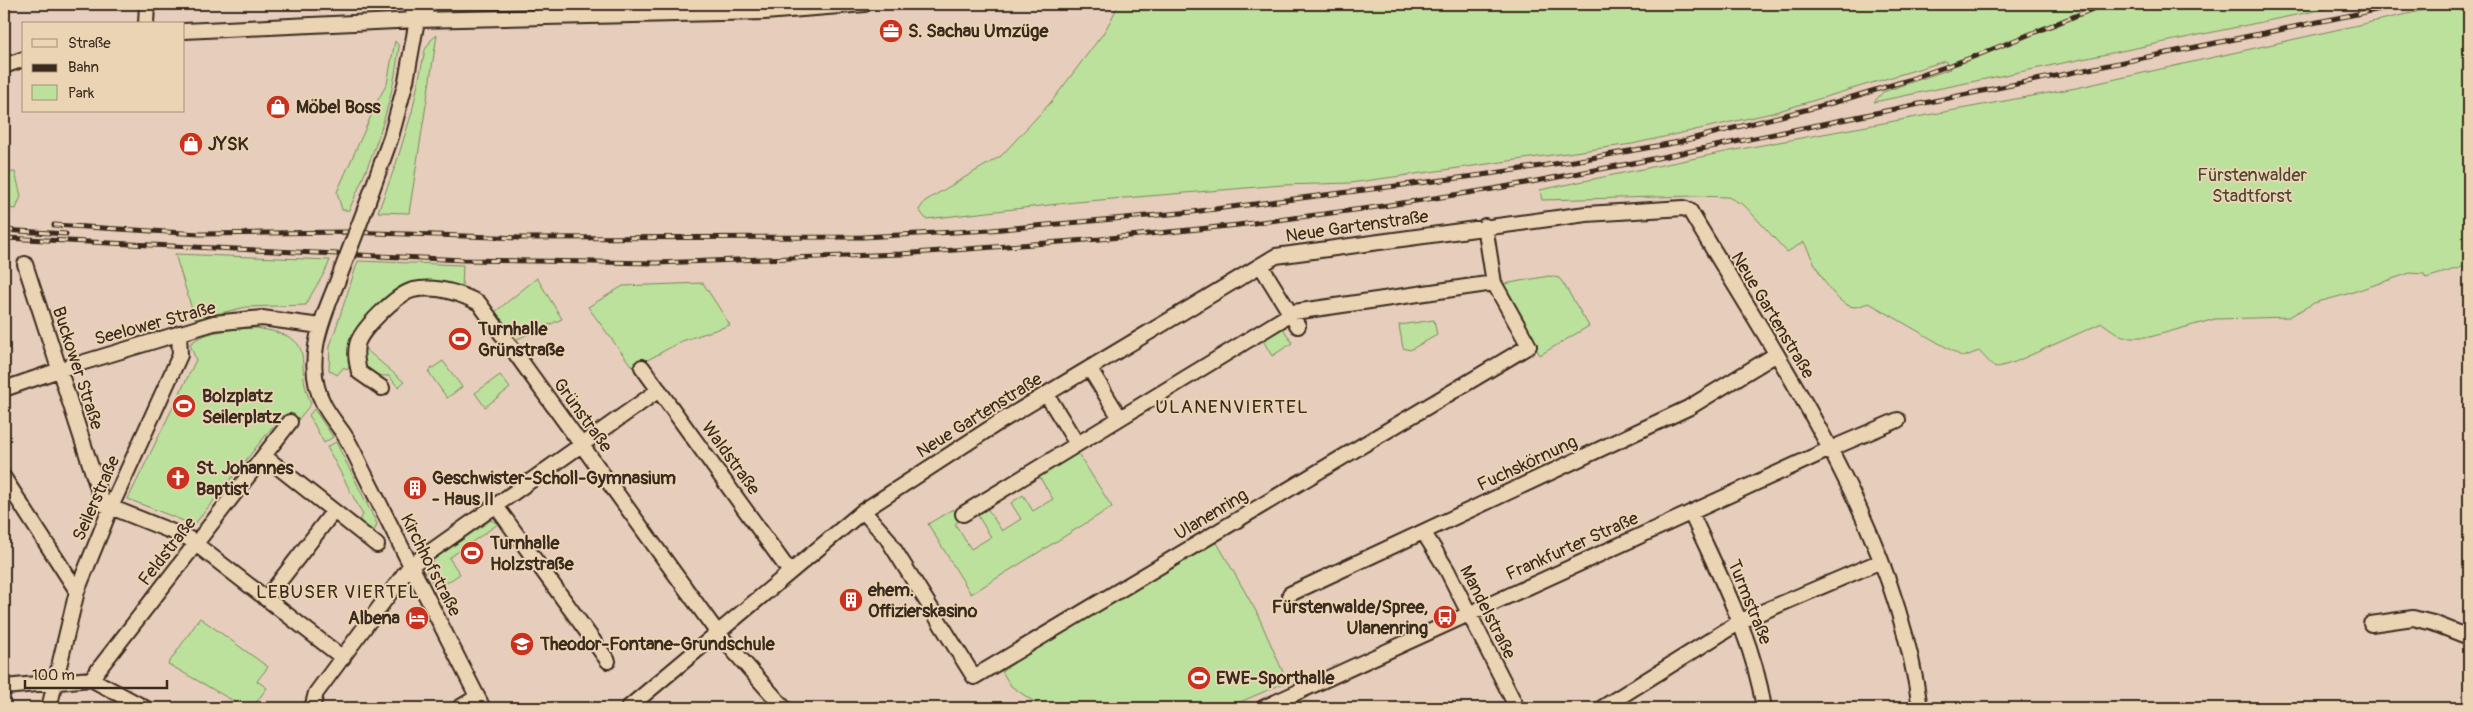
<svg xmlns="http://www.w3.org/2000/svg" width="2473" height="712" font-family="Pangolin,sans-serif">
  <rect width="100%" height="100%" fill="#e6cdbc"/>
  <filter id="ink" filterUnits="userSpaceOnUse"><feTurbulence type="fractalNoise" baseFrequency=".02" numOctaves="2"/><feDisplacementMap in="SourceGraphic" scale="10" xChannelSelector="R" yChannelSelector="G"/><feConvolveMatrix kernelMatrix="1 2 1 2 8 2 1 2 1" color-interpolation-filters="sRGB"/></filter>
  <g filter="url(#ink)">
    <!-- green -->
    <path fill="#bbe19c" stroke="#7b865d" d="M1119,4H2349L1874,102L1883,92L1950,69L1945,61L1772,113L1632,144L1350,183L1282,185L1076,202L926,219L919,210L925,201L1001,156L1052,101L1105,31Z
      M2452,4H2469V265L2426,278L2424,274L2410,273L2344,295L2314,303L2289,317L2215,319L2150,337H2122L2102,323L2015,362L1995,368L1979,351L1963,357L1869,303C1865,304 1858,307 1854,307C1832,305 1813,260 1804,242L1787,252L1744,205L1728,197L1695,196L1542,200L1540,190L1735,150L2076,88Z
      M437,35L409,213L378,212L396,164L412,112L425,50L431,40Z
      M395,41L399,46C393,104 373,157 349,210H342L337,192L379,98L387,84Z
      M15,172L21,196L16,209L4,208V173Z
      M175,254L330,260C323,279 314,287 306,305L246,307L195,319Z
      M358,261L463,265L462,289L393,295L352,362L347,370L344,367L337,375L329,370L330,346Z
      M1549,276L1559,278L1563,283L1589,326L1540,355L1498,285Z
      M537,278L562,319L515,340L495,312Z
      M703,283L730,325L682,341L633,368L588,307L623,286Z
      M1434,320L1437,335L1410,350L1403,348L1399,325Z
      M1281,325L1292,343L1272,356L1261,337Z
      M256,328C324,339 291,357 311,404L297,421L282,415L194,525L128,499L196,360L190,344C205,330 236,329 256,328Z
      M363,347L404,382L398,387L389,376C365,376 363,369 363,347Z
      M443,361L462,387L447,398L428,371Z
      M500,375L510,388L485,407L475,393Z
      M314,409L333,437L324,443L309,415Z
      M336,442L377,524L374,531L359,521L363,515L327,447Z
      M1076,450L1112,507L971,594L928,524L953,509L960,520L955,524L971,549L991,537L975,511L985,505L1002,531L1021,519L1011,503L1023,495L1033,511L1053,499L1037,473Z
      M491,520L498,524L449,558L460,574L436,590L424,566Z
      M1216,541L1257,613L1286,679L1289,681L1226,708H1043L1011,686L1001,670Z
      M200,618L268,667L257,681L267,688L252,708H246L168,664Z"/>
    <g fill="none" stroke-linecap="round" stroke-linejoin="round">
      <!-- minor casing -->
      <g stroke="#3b2a1e" stroke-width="18">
        <path id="minor" d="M417,20L426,9L427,4
          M146,24L147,4
          M184,31L417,20L764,12L865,4
          M4,66L24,59
          M367,204L391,137L406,81L417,20L413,10L414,4
          M25,264L103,504L188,538L343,658
          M1261,266L1298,326
          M338,280C322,319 302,364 324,405C329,415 337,424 343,433C351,445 357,458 363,471L483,708
          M642,367L790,572
          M1090,369L1120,418
          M382,388L359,372C357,363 355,355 357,345C360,330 397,294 413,290C436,285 460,293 479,303L717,632L784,708
          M4,389L68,367L214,323L262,318L320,326
          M1047,395L1077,444
          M264,456L377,545
          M4,478L77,591
          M496,506L608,661
          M863,511L887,538L974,677L1529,346L1494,283L1485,226
          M1691,513C1720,577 1753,638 1764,708
          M963,514L1294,312L1494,283
          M1424,533L1447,570L1517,708
          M1290,594L1688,408L1775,355
          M266,599L333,512
          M2371,624L2413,618L2433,623L2469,637
          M91,679L290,422
          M4,687L91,679L145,708
          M49,708L77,591L111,507L180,355L179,333
          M312,708L316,693L410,566L659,390
          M459,708L477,697
          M628,708L863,511L998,423L1276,256L1586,214L1684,208L1690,211C1782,366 1895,525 1920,708
          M1263,708L1830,449L1898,420
          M1602,708L1741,621L1881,561"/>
      </g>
      <!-- minor -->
      <use href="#minor" stroke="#ebd4b4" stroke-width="14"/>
      <!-- rail casing -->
      <g stroke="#3b2a1e" stroke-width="5">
        <path id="rail" d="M54,225L200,234L347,232L520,238L863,237L991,230L1192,212L1482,175L1580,160L1679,142L1836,102L1905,81L1973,57L2105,4
          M4,230L66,234
          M4,238L464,260L657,263L901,254L1100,239L1238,225L1370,208L1493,189L1633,163L2405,4"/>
      </g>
      <!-- rail -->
      <use href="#rail" stroke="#ebd4b4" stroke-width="3" stroke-dasharray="9" stroke-linecap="butt"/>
      <!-- minor-bridge casing -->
      <g stroke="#3b2a1e" stroke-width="18" stroke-linecap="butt">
        <path id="minor-bridge" d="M338,280L367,204"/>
      </g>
      <!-- minor-bridge -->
      <use href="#minor-bridge" stroke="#ebd4b4" stroke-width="14"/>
    </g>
  </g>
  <!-- icons -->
  <defs>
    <g id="office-disc" transform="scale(1.25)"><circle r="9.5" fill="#c8321e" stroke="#ebd4b4"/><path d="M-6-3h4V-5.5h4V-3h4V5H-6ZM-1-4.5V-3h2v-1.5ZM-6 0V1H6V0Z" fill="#fff"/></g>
    <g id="shop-disc" transform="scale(1.25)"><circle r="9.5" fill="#c8321e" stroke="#ebd4b4"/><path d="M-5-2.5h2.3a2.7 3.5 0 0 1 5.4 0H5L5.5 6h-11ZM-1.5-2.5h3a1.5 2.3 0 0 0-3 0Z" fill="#fff"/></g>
    <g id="stadium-disc" transform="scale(1.25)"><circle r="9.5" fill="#c8321e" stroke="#ebd4b4"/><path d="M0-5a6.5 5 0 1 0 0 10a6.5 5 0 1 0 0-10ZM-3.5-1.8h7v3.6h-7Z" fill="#fff"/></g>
    <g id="church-disc" transform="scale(1.25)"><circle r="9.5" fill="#c8321e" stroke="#ebd4b4"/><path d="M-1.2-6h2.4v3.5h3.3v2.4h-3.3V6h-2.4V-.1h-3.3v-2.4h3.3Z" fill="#fff"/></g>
    <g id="building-disc" transform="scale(1.25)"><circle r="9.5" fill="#c8321e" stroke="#ebd4b4"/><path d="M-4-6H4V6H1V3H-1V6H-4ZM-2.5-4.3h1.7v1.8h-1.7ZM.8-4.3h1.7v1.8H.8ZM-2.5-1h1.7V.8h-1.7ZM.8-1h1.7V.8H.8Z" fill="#fff"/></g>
    <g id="bus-disc" transform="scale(1.25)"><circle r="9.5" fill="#c8321e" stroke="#ebd4b4"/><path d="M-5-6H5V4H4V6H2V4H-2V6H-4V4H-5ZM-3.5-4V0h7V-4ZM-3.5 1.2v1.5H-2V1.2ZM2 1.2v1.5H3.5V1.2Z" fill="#fff"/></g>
    <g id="hotel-disc" transform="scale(1.25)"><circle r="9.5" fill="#c8321e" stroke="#ebd4b4"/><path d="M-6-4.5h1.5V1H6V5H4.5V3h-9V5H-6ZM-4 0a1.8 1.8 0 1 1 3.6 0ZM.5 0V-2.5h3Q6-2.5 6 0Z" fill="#fff"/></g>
    <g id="school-disc" transform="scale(1.25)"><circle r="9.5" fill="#c8321e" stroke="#ebd4b4"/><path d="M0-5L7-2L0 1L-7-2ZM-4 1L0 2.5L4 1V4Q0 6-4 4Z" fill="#fff"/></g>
  </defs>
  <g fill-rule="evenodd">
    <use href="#office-disc" x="891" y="31"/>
    <use href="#shop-disc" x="278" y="107"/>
    <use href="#shop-disc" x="191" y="144"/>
    <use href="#stadium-disc" x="460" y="339"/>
    <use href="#stadium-disc" x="184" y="406"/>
    <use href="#church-disc" x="178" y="478"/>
    <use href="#building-disc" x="415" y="488"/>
    <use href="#stadium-disc" x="472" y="553"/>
    <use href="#building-disc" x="851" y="600"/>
    <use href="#bus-disc" x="1445" y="617"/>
    <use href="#hotel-disc" x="417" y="618"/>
    <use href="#school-disc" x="522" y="644"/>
    <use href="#stadium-disc" x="1199" y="678"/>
  </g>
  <g text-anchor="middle" stroke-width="4" stroke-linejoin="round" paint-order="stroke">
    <!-- poi labels -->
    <g font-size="18" font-weight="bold" fill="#3b2a1e" stroke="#ebd4b4" text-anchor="start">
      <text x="908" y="37">S. Sachau Umzüge</text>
      <text x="296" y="113">Möbel Boss</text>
      <text x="208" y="150">JYSK</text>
      <text x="478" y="335">Turnhalle<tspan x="478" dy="21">Grünstraße</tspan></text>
      <text x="202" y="402">Bolzplatz<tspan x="202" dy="21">Seilerplatz</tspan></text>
      <text x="196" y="474">St. Johannes<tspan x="196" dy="21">Baptist</tspan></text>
      <text x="432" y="484">Geschwister-Scholl-Gymnasium<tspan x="432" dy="21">- Haus II</tspan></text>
      <text x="490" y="549">Turnhalle<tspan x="490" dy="21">Holzstraße</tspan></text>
      <text x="868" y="596">ehem.<tspan x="868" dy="21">Offizierskasino</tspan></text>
      <text x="1428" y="613" text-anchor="end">Fürstenwalde/Spree,<tspan x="1428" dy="21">Ulanenring</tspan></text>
      <text x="400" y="624" text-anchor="end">Albena</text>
      <text x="540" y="650">Theodor-Fontane-Grundschule</text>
      <text x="1216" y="684">EWE-Sporthalle</text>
    </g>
    <!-- park labels -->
    <g font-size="18" fill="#4e4531" stroke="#ebd4b4">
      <text x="2252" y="181">Fürstenwalder<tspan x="2252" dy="21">Stadtforst</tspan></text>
    </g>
    <!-- street labels -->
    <g font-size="18" fill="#3b2a1e" stroke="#ebd4b4">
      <text transform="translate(1357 226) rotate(-8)" y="6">Neue Gartenstraße</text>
      <text transform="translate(1773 315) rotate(59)" y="6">Neue Gartenstraße</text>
      <text transform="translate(155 323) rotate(-15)" y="6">Seelower Straße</text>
      <text transform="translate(78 368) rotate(72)" y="6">Buckower Straße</text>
      <text transform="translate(583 415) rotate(54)" y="6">Grünstraße</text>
      <text transform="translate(979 415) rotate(-32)" y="6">Neue Gartenstraße</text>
      <text transform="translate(731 458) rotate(54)" y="6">Waldstraße</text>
      <text transform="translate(1527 463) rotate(-25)" y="6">Fuchskörnung</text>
      <text transform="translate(96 498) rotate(-66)" y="6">Seilerstraße</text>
      <text transform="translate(1211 514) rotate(-31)" y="6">Ulanenring</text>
      <text transform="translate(1572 546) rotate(-24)" y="6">Frankfurter Straße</text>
      <text transform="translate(167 551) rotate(-52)" y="6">Feldstraße</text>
      <text transform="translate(431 565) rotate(63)" y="6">Kirchhofstraße</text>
      <text transform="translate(1750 602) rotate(68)" y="6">Turmstraße</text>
      <text transform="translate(1488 612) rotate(63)" y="6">Mandelstraße</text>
    </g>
    <!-- neighbourhood labels -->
    <g font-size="19" letter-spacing="1" fill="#3b2a1e" stroke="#ebd4b4">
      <text x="1232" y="413">ULANENVIERTEL</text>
      <text x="338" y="598">LEBUSER VIERTEL</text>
    </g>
  </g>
  <!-- margin -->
  <rect width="2473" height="712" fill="none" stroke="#ebd4b4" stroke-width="20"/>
  <rect x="10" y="10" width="2453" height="692" fill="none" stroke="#3b2a1e" stroke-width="2" filter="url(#ink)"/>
  <!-- legend -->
  <rect x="22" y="22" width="162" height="90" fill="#ebd4b4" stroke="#a59078"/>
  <rect x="32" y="39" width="25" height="8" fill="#ebd4b4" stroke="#a59078"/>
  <text x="68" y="48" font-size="15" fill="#3b2a1e">Straße</text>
  <rect x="32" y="64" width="25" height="8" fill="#3b2a1e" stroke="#a59078"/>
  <text x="68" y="72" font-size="15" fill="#3b2a1e">Bahn</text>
  <rect x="32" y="85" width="25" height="15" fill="#bbe19c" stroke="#a59078"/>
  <text x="68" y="98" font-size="15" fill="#3b2a1e">Park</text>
  <!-- scale -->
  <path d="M25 680v8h142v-8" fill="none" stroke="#3b2a1e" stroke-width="2.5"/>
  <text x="32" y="680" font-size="15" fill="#3b2a1e" stroke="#ebd4b4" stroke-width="4" paint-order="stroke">100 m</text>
</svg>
